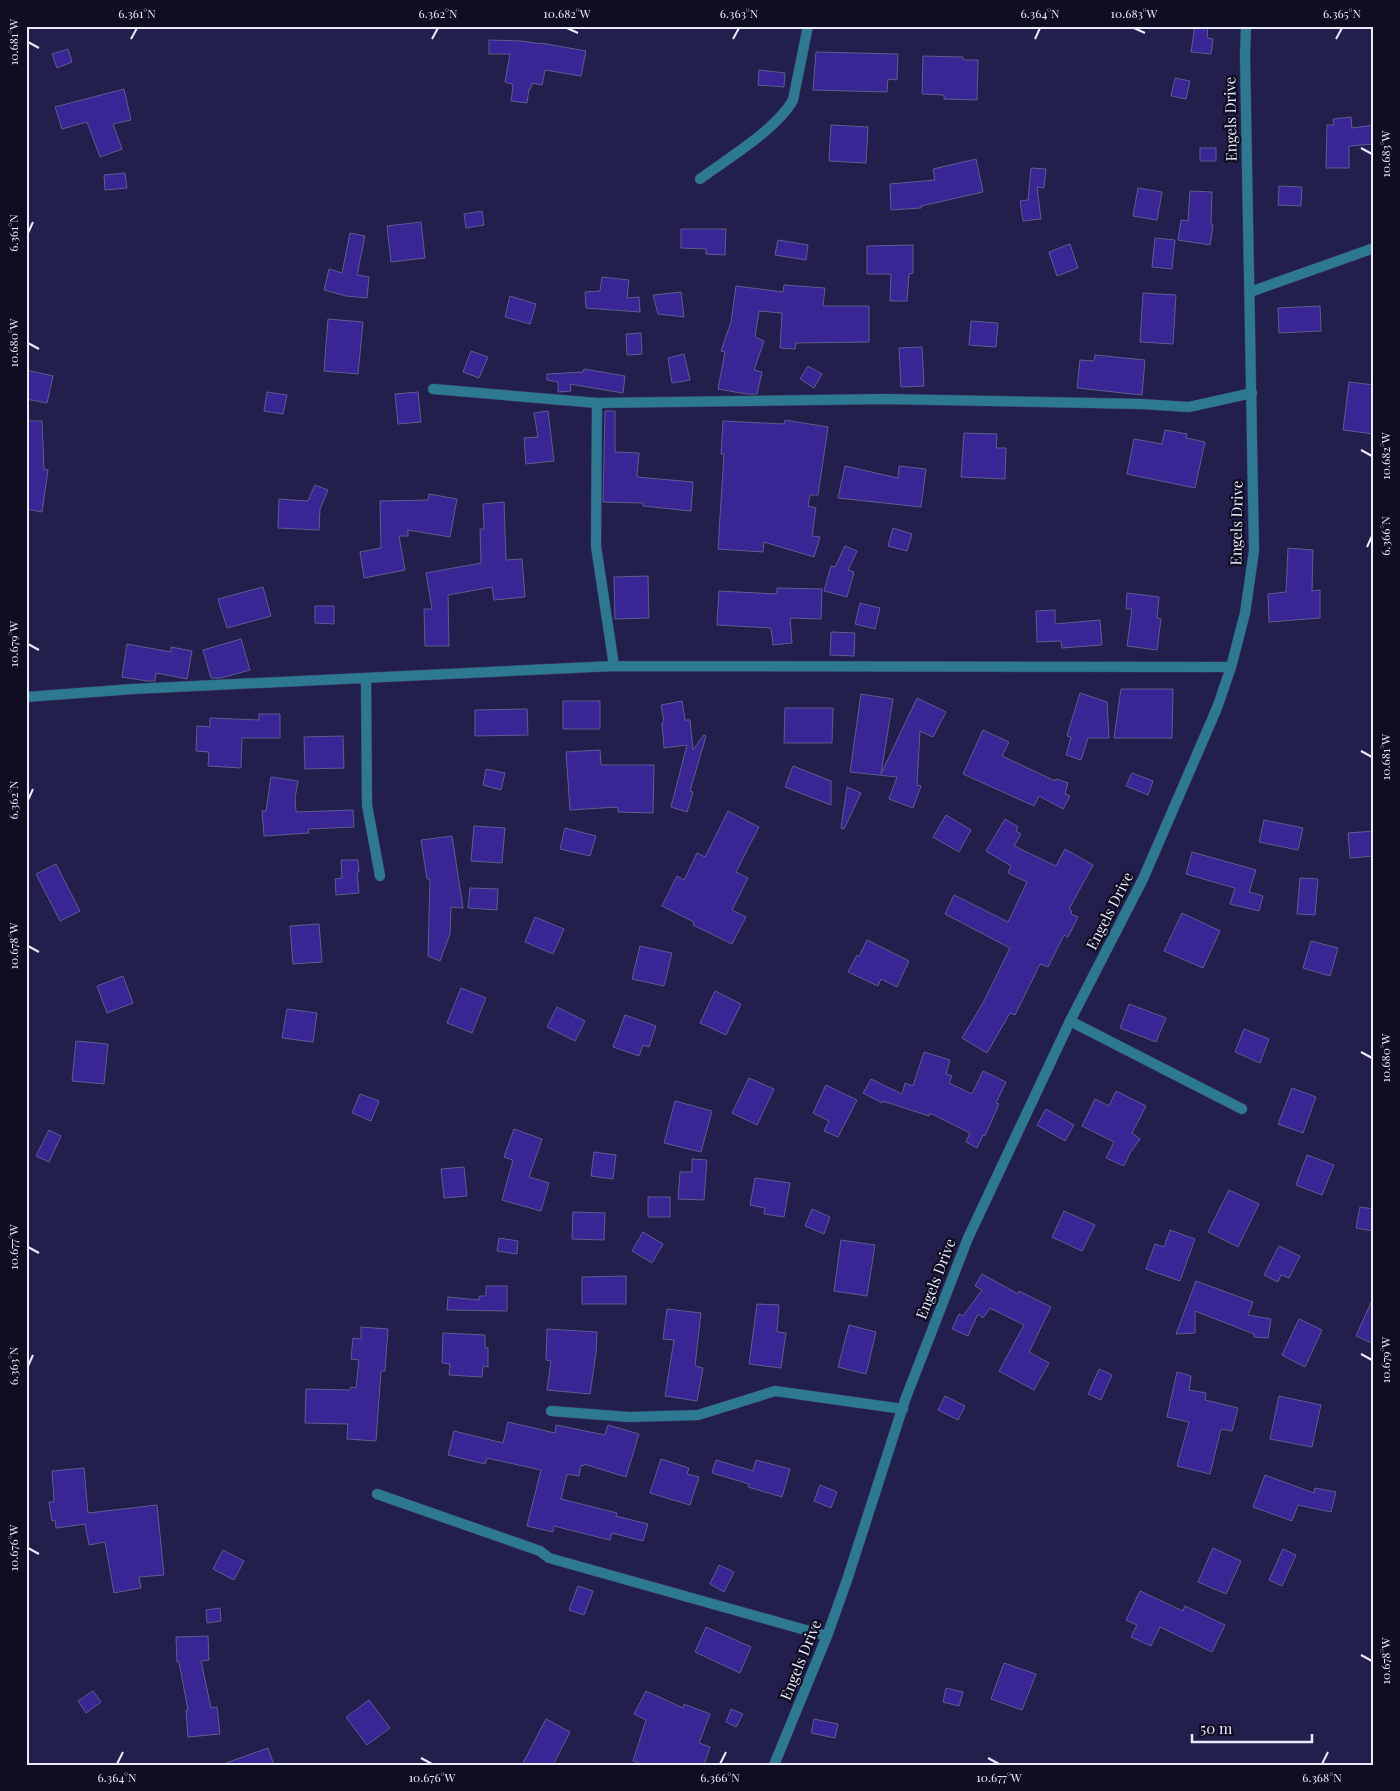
<svg xmlns="http://www.w3.org/2000/svg" width="1400" height="1791" font-family="'Playfair Display',serif">
  <rect width="100%" height="100%" fill="#221f4d"/>
  <!-- building -->
  <path fill="#392593" stroke="#5c5d90" d="M1195,26H1208L1207,38L1213,39L1211,54L1191,52Z
    M489,40L522,41L541,44V43L586,51L581,76L545,70L542,85L532,83L530,90L529,89L527,103L511,101L513,87L512,84L505,82L510,54H489Z
    M68,49L72,62L57,68L52,54Z
    M816,52L898,54L897,80L888,79L887,92L813,90Z
    M923,56L963,57V60H978L977,100L944,99V95L922,94Z
    M759,70L785,73L784,87L758,85Z
    M1175,78L1190,81L1186,99L1171,96Z
    M124,89L131,120L113,124L122,149L100,157L87,122L62,129L55,107Z
    M1351,117L1352,128L1374,125V144L1349,146V168H1326L1327,125H1334L1333,119Z
    M831,125L868,127L866,163L829,161Z
    M1200,148H1216V161H1200Z
    M976,159L983,192L921,206V208L891,210L890,184L935,180L933,169Z
    M1031,168L1046,169L1044,188L1037,187L1041,219L1023,221L1020,201L1028,200Z
    M125,173L127,188L105,190L104,175Z
    M1279,186L1302,187L1301,206L1278,205Z
    M1138,188L1162,192L1157,220L1133,216Z
    M1190,191L1212,192L1211,224L1213,225L1210,245L1178,240L1181,220L1188,221Z
    M482,211L484,225L466,228L464,214Z
    M421,222L425,258L391,262L387,226Z
    M681,229H726L725,255L706,254V249L681,248Z
    M350,233L365,236L357,275L369,277L367,298L346,296L324,290L329,269L342,273Z
    M1155,238L1175,240L1172,269L1152,267Z
    M778,240L808,245L806,260L775,255Z
    M1070,244L1078,268L1057,276L1049,252Z
    M913,245V273L909,274L907,301H890L891,274H867V246Z
    M602,277L629,280L627,298L639,297L640,312L586,308L585,292L600,291Z
    M784,285L825,288L823,306H869V342L796,343L795,349L780,348L782,313L759,311L755,337L764,341L754,370L762,372L757,394H747L718,389L725,352L721,351L731,322L736,286L783,292Z
    M681,292L684,317L658,314L653,295Z
    M1143,293L1176,295L1173,344L1140,342Z
    M510,296L536,304L530,324L505,317Z
    M1320,306L1321,331L1279,333L1278,308Z
    M328,319L363,322L358,374L324,371Z
    M971,321L998,323L996,347L969,345Z
    M641,333L642,354L627,355L626,334Z
    M922,347L924,386L901,387L899,348Z
    M471,351L488,357L479,378L463,372Z
    M684,354L690,380L672,383L668,358Z
    M1095,355L1145,360L1142,395L1077,388L1080,360L1094,361Z
    M808,366L822,374L814,388L800,379Z
    M584,369L625,376L623,393L570,384L571,391L558,392V382L547,380V374L583,372Z
    M26,370L53,376L47,403L26,399Z
    M1349,382L1374,385V434L1343,430Z
    M267,392L287,395L283,414L264,411Z
    M418,392L421,422L398,424L395,394Z
    M548,411L554,461L526,464L524,438L538,437L534,413Z
    M605,411H615V452L639,453L637,477L693,482L691,511L643,506V503L603,502Z
    M785,420L828,427L818,495H810L808,506L816,508L812,536L820,537L814,557L764,542L763,552L718,549L724,454H721L723,421L784,424Z
    M26,421H42L44,469L48,470L42,512L26,509Z
    M1165,430L1187,434L1186,438L1205,442L1195,488L1127,474L1134,439L1162,444Z
    M964,433L997,434L996,448H1006L1005,479L961,477Z
    M845,466L898,478L899,466L926,469L921,507L838,498Z
    M315,485L328,490L320,509L319,530L278,528L279,499L308,501Z
    M429,494L457,499L450,537L408,530V536H399L405,570L364,578L360,552L381,548L380,501L428,500Z
    M504,502L506,560L522,559L525,597L494,600L492,587L448,595L449,646H425L424,609H432L426,573L481,563L480,529H484L483,504Z
    M893,528L912,534L907,551L888,546Z
    M845,546L857,551L848,570L854,572L847,597L824,591L831,566L835,567Z
    M1288,548L1313,550L1312,591L1320,590V618L1269,622L1268,594L1286,592Z
    M648,576L649,618L615,619L614,577Z
    M263,587L271,616L227,628L218,599Z
    M777,588L822,589L821,619L790,618L792,643L773,645L771,628L717,625L719,591L777,594Z
    M1127,593L1159,597L1157,618L1161,619L1157,650L1127,646L1132,609H1126Z
    M860,603L880,608L875,629L855,624Z
    M315,606H334V624L315,623Z
    M1055,610V624L1100,620L1102,645L1062,648L1061,641L1037,642L1036,611Z
    M831,632L855,633L854,656L830,655Z
    M241,639L250,670L221,678H211L203,650Z
    M127,644L171,652V647L192,651L187,679L156,673L155,681H147L122,677Z
    M1121,689H1173L1172,738H1114Z
    M1080,693L1107,702L1109,738H1088L1081,760L1066,755L1071,737L1067,736Z
    M861,694L893,699L881,774L917,698L946,712L933,737L920,731L917,785L921,786L913,808L889,799L897,777L850,772Z
    M563,701H600V729H563Z
    M682,701L685,720H690L693,750L704,735L706,736L690,791L693,792L687,812L671,807L687,745L664,748L662,723L664,722L661,705Z
    M785,708H833L832,743H784Z
    M527,709L528,735L475,736V710Z
    M259,714H280V738H242L241,768L208,766L209,752L196,751L197,726L210,727V718L259,720Z
    M983,730L1009,742L1002,756L1055,781L1056,779L1068,783L1065,794L1070,796L1063,809L1039,796L1034,806L963,774Z
    M343,736L344,768L305,769L304,737Z
    M600,750L601,765H654L653,813L618,812V807L570,810L566,752Z
    M793,766L831,781V805L785,787Z
    M486,769L505,773L501,790L483,785Z
    M1132,773L1153,781L1148,795L1126,786Z
    M271,777L298,781L295,798L296,812L353,810L354,827L308,829L309,833L264,836L262,811H266Z
    M847,787L861,793L844,829L841,828Z
    M728,811L759,827L736,872L748,878L732,910L746,917L732,944L693,925L694,922L662,906L677,876L684,880L697,853L705,857Z
    M946,815L971,830L959,852L933,837Z
    M1005,819L1018,827L1016,831L1021,834L1014,846L1056,866L1065,849L1093,865L1069,909L1072,911L1071,914L1078,917L1068,937L1064,935L1048,967L1040,964L1015,1015L1010,1013L987,1053L962,1038L984,1001L1010,948L945,914L954,895L1008,922L1027,882L1008,873L1011,866L986,851Z
    M1264,820L1303,828L1298,850L1259,842Z
    M474,826L505,828L502,863L471,861Z
    M565,828L596,836L590,856L560,849Z
    M1374,831V856L1350,858L1348,833Z
    M452,836L463,908L451,907L450,934L440,961L428,956L430,879H427L421,840Z
    M1192,852L1256,870L1249,892L1263,896L1259,911L1230,904L1235,888L1186,874Z
    M341,860H358L359,872H357L359,893L336,895L335,879L342,878Z
    M56,864L80,911L60,921L36,874Z
    M1300,878L1318,879L1315,915L1297,914Z
    M470,888L498,889L497,910L468,908Z
    M1182,913L1220,931L1203,968L1164,951Z
    M535,917L564,929L553,954L525,942Z
    M319,924L322,962L293,964L290,926Z
    M867,940L909,961L897,987L881,979L878,986L848,972L857,955L859,957Z
    M1311,941L1338,948L1330,976L1303,968Z
    M640,946L672,953L664,986L632,979Z
    M123,976L133,1003L107,1013L97,986Z
    M461,988L486,998L472,1033L447,1023Z
    M715,991L741,1004L726,1035L700,1023Z
    M1129,1004L1166,1018L1156,1042L1120,1028Z
    M557,1007L585,1021L575,1041L547,1027Z
    M287,1009L317,1013L313,1042L282,1038Z
    M625,1015L656,1026L649,1047L643,1045L639,1056L613,1047Z
    M1244,1029L1269,1039L1260,1063L1235,1052Z
    M76,1041L108,1044L104,1084L72,1081Z
    M924,1052L950,1060L946,1074L952,1076L949,1083L972,1094L983,1071L1006,1082L996,1103L999,1104L985,1136L983,1135L977,1148L966,1142L970,1133L930,1113L929,1116L883,1101L882,1103L863,1093L871,1079L902,1094L905,1083L913,1086Z
    M749,1078L774,1089L757,1125L732,1113Z
    M826,1085L857,1100L838,1137L824,1131L829,1121L813,1113Z
    M1292,1088L1316,1097L1303,1133L1278,1124Z
    M1116,1091L1146,1106L1132,1133L1140,1139L1130,1153L1124,1166L1106,1158L1114,1142L1082,1126L1095,1099L1109,1106Z
    M360,1094L379,1101L371,1121L352,1113Z
    M675,1101L712,1111L701,1152L664,1143Z
    M1046,1109L1074,1125L1065,1141L1037,1125Z
    M514,1129L542,1139L529,1177L549,1183L541,1211L502,1200L513,1160L504,1157Z
    M49,1130L61,1136L49,1162L36,1156Z
    M594,1152L616,1155L613,1179L591,1176Z
    M1307,1155L1334,1165L1322,1195L1296,1185Z
    M692,1159L707,1160L704,1200L678,1199L680,1172H692Z
    M464,1167L467,1196L444,1198L441,1169Z
    M755,1178L790,1183L784,1217L764,1214L765,1208L750,1205Z
    M1229,1190L1259,1204L1238,1247L1208,1232Z
    M648,1197H670V1217H648Z
    M1360,1207L1374,1209V1231L1356,1228Z
    M812,1209L830,1217L824,1234L805,1226Z
    M1064,1211L1095,1225L1082,1251L1052,1237Z
    M573,1212L605,1213L604,1240L572,1239Z
    M1170,1230L1195,1239L1180,1281L1146,1269L1155,1244L1164,1247Z
    M643,1232L663,1244L652,1263L632,1251Z
    M499,1238L518,1241L517,1254L497,1251Z
    M841,1240L875,1245L867,1296L834,1291Z
    M1279,1246L1300,1256L1289,1278L1281,1275L1278,1282L1264,1275Z
    M982,1274L1018,1294L1019,1291L1051,1307L1029,1352L1049,1363L1034,1390L999,1371L1024,1325L990,1308L983,1318L978,1314L968,1336L952,1329L959,1314L963,1316L982,1290L975,1286Z
    M626,1276V1304H582V1277Z
    M1196,1281L1253,1302L1248,1315L1271,1319L1268,1338L1254,1337V1334L1195,1311V1333L1176,1334Z
    M486,1286H507V1311L447,1310L448,1297L479,1300V1296H486Z
    M1374,1296V1344L1356,1336Z
    M757,1304L779,1305L777,1332L786,1333L781,1368L749,1364Z
    M667,1309L701,1313L695,1366L703,1368L697,1401L665,1396L674,1340L663,1339Z
    M1299,1319L1322,1330L1305,1367L1282,1355Z
    M849,1325L876,1332L866,1374L838,1367Z
    M361,1327L388,1329L385,1371H381L376,1441L347,1439L348,1424L305,1423L306,1389L350,1390L351,1387L356,1388L359,1360L351,1359L353,1338L361,1339Z
    M547,1329L597,1332L596,1353L590,1394L547,1390L551,1361L546,1360Z
    M443,1333L485,1335V1348H488V1367L483,1366L482,1377L449,1375L450,1364L442,1363Z
    M1099,1369L1112,1375L1101,1400L1088,1394Z
    M1177,1372L1191,1376L1189,1390L1206,1393L1205,1400L1238,1408L1232,1431L1221,1429L1210,1474L1177,1466L1189,1422L1167,1417Z
    M945,1396L965,1406L958,1420L938,1410Z
    M1279,1396L1321,1405L1312,1447L1270,1439Z
    M508,1422L555,1433L556,1425L605,1435L608,1425L639,1434L626,1477L584,1464V1466L581,1465L579,1476L567,1474L561,1499L617,1513L616,1516L648,1524L643,1541L612,1533L610,1540L554,1526L553,1532L527,1526L541,1470L487,1458L485,1464L448,1455L454,1431L503,1443Z
    M661,1459L689,1468L687,1474L699,1477L690,1505L650,1493Z
    M716,1460L753,1471L756,1460L790,1469L782,1497L748,1487L749,1484L712,1473Z
    M84,1468L88,1513L157,1505L164,1575L139,1577L141,1588L114,1593L105,1542L89,1545L85,1524L56,1528L55,1520L52,1521L49,1502H54L52,1471Z
    M1265,1475L1314,1493L1315,1488L1336,1492L1331,1512L1298,1505L1292,1521L1253,1507Z
    M820,1485L837,1492L831,1508L814,1501Z
    M1213,1548L1241,1561L1226,1594L1198,1582Z
    M1283,1549L1296,1555L1282,1586L1269,1580Z
    M223,1550L244,1561L234,1580L213,1569Z
    M719,1565L734,1572L724,1592L710,1584Z
    M578,1586L593,1591L584,1615L569,1610Z
    M1140,1591L1183,1611L1185,1606L1225,1625L1212,1652L1160,1627L1151,1646L1131,1637L1137,1625L1126,1620Z
    M220,1608L221,1621L207,1623L206,1610Z
    M706,1627L751,1647L740,1673L695,1652Z
    M208,1636L209,1660L201,1661L211,1708L217,1707L220,1734L188,1737L186,1710H188L179,1662H177L176,1637Z
    M1004,1663L1036,1674L1022,1710L991,1699Z
    M946,1688L963,1692L959,1706L943,1702Z
    M93,1691L101,1702L86,1713L78,1701Z
    M646,1691L683,1708L684,1704L710,1714L699,1743L710,1747L704,1765H645L633,1761L646,1720L634,1714Z
    M369,1700L390,1728L367,1745L346,1717Z
    M731,1709L743,1714L736,1727L726,1722Z
    M546,1719L570,1732L553,1765H522Z
    M814,1719L838,1724L835,1738L811,1733Z
    M268,1748L274,1765H227L226,1763Z"/>
  <g fill="none" stroke-linecap="round" stroke-linejoin="round">
    <!-- minor casing -->
    <g stroke="#3e3c66" stroke-width="11">
      <path id="minor" d="M700,179C727,159 777,129 793,100L808,26
        M433,389L597,403L884,399L1141,404L1189,407L1252,393
        M597,403L596,546L614,666
        M366,678L367,805L380,876
        M26,697L133,689L614,666L1231,667
        M1070,1021L1242,1109
        M551,1411L629,1417L698,1415L775,1391L903,1409
        M377,1494L540,1551L549,1558L827,1636"/>
    </g>
    <!-- tertiary casing -->
    <g stroke="#3e3c66" stroke-width="11">
      <path id="tertiary" d="M1250,292L1374,248
        M774,1765L827,1636L847,1580L905,1400L968,1238L1070,1021L1143,879L1217,708L1231,667L1245,613L1254,551L1245,55L1246,26"/>
    </g>
    <!-- minor -->
    <use href="#minor" stroke="#2c7991" stroke-width="10"/>
    <!-- tertiary -->
    <use href="#tertiary" stroke="#2c7991" stroke-width="10"/>
  </g>
  <!-- ticks -->
  <path fill="none" stroke="#eaebfd" stroke-width="2" d="M567,28L578,33M1134,28L1145,33M131,39L137,28M432,39L438,28M733,39L739,28M1035,39L1040,28M1336,39L1342,28M28,42L39,48M1361,148L1372,154M28,233L33,222M28,343L39,349M1361,450L1372,456M1367,547L1372,536M28,644L39,650M1361,751L1372,757M28,800L33,789M28,946L39,952M1361,1052L1372,1058M28,1247L39,1253M1361,1354L1372,1360M28,1366L33,1355M28,1548L39,1554M1361,1655L1372,1661M421,1758L432,1764M988,1758L999,1764M117,1764L123,1752M720,1764L726,1752M1322,1764L1328,1752"/>
  <g text-anchor="middle" stroke-width="4.5" stroke-linejoin="round" paint-order="stroke">
    <!-- street labels -->
    <g font-size="15" fill="#eaebfd" stroke="#0e0d21">
      <text transform="translate(1231 119) rotate(-91)" y="5">Engels Drive</text>
      <text transform="translate(1237 523) rotate(-89)" y="5">Engels Drive</text>
      <text transform="translate(1110 911) rotate(-63)" y="5">Engels Drive</text>
      <text transform="translate(936 1279) rotate(-69)" y="5">Engels Drive</text>
      <text transform="translate(801 1660) rotate(-68)" y="5">Engels Drive</text>
    </g>
  </g>
  <!-- border -->
  <rect width="1400" height="1791" fill="none" stroke="#0e0d21" stroke-width="55"/>
  <!-- scale -->
  <path d="M1192 1734v8h120v-8" fill="none" stroke="#eaebfd" stroke-width="2.5"/>
  <text x="1200" y="1734" font-size="15" fill="#eaebfd" stroke="#0e0d21" stroke-width="4" paint-order="stroke">50 m</text>
  <rect x="28" y="28" width="1344" height="1736" fill="none" stroke="#eaebfd" stroke-width="2"/>
  <g font-size="12" text-anchor="middle" fill="#eaebfd">
    <text x="137" y="18">6.361°N</text>
    <text x="438" y="18">6.362°N</text>
    <text x="567" y="18">10.682°W</text>
    <text x="739" y="18">6.363°N</text>
    <text x="1040" y="18">6.364°N</text>
    <text x="1134" y="18">10.683°W</text>
    <text x="1342" y="18">6.365°N</text>
    <text transform="translate(14 42) rotate(-90)" y="4">10.681°W</text>
    <text transform="translate(1386 154) rotate(-90)" y="4">10.683°W</text>
    <text transform="translate(14 233) rotate(-90)" y="4">6.361°N</text>
    <text transform="translate(14 343) rotate(-90)" y="4">10.680°W</text>
    <text transform="translate(1386 456) rotate(-90)" y="4">10.682°W</text>
    <text transform="translate(1386 536) rotate(-90)" y="4">6.366°N</text>
    <text transform="translate(14 644) rotate(-90)" y="4">10.679°W</text>
    <text transform="translate(1386 757) rotate(-90)" y="4">10.681°W</text>
    <text transform="translate(14 800) rotate(-90)" y="4">6.362°N</text>
    <text transform="translate(14 946) rotate(-90)" y="4">10.678°W</text>
    <text transform="translate(1386 1058) rotate(-90)" y="4">10.680°W</text>
    <text transform="translate(14 1247) rotate(-90)" y="4">10.677°W</text>
    <text transform="translate(1386 1360) rotate(-90)" y="4">10.679°W</text>
    <text transform="translate(14 1366) rotate(-90)" y="4">6.363°N</text>
    <text transform="translate(14 1548) rotate(-90)" y="4">10.676°W</text>
    <text transform="translate(1386 1661) rotate(-90)" y="4">10.678°W</text>
    <text x="117" y="1782">6.364°N</text>
    <text x="432" y="1782">10.676°W</text>
    <text x="720" y="1782">6.366°N</text>
    <text x="999" y="1782">10.677°W</text>
    <text x="1322" y="1782">6.368°N</text>
  </g>
</svg>
